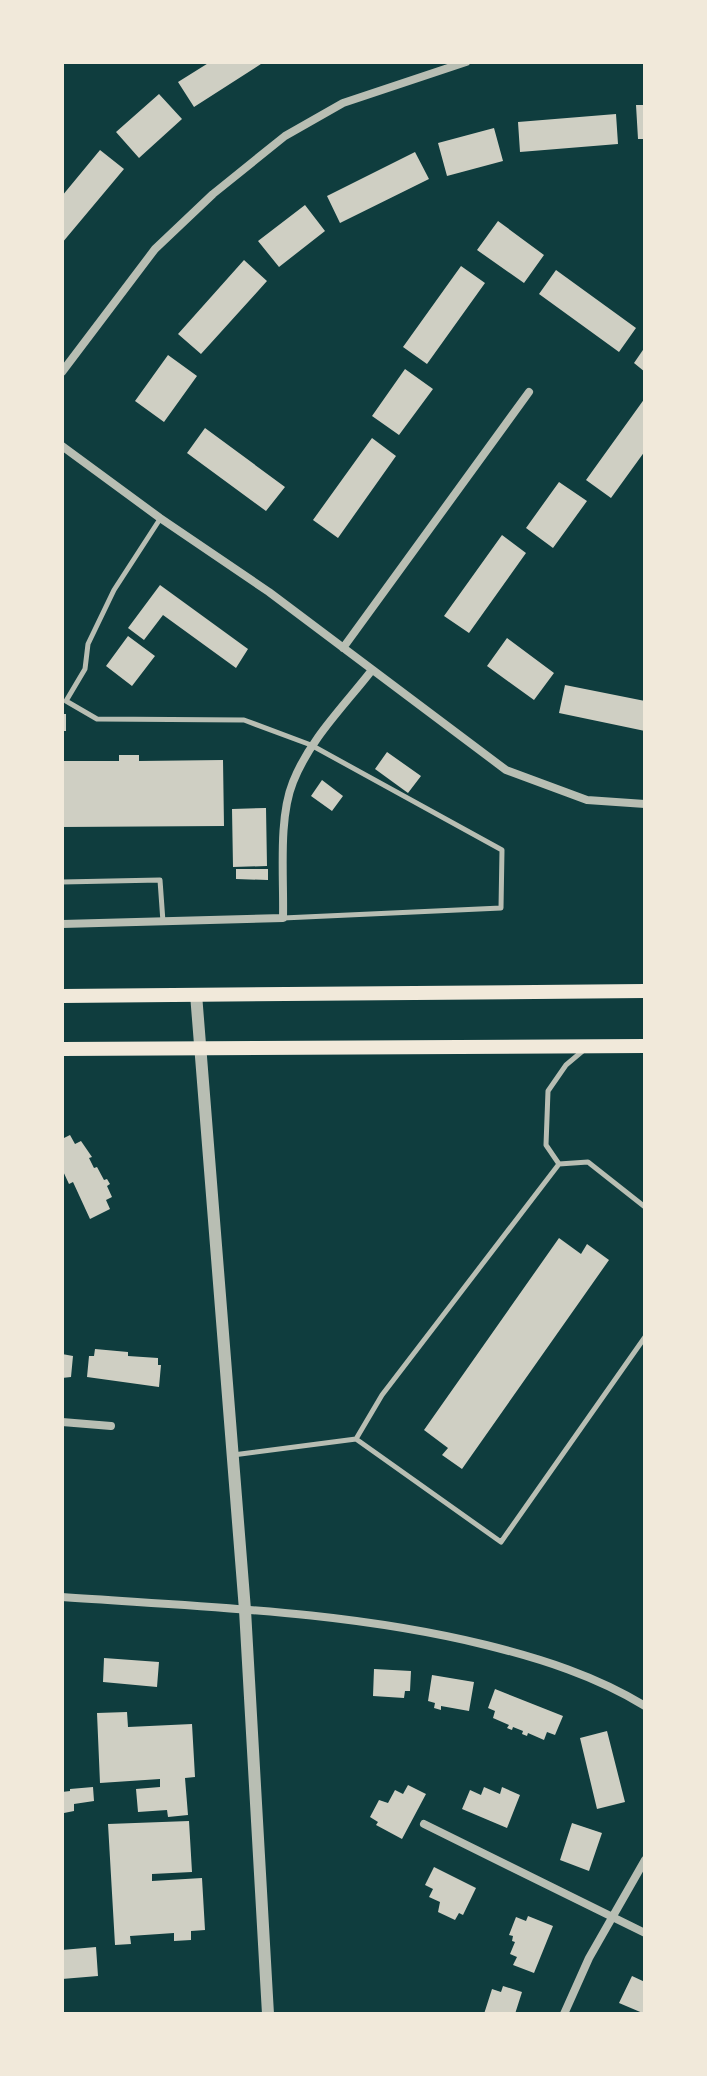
<svg xmlns="http://www.w3.org/2000/svg" width="707" height="2076" font-family="'Titillium Web',sans-serif">
  <rect width="100%" height="100%" fill="#0f3d3e"/>
  <!-- building -->
  <path fill="#cfcfc3" d="M210,62H264L194,107L178,82Z
    M159,94L182,119L139,158L116,132Z
    M636,105H645V139H638Z
    M616,114L618,144L520,152L518,122Z
    M494,128L503,161L447,176L438,143Z
    M100,150L124,169L62,243V196Z
    M415,152L429,179L340,223L327,196Z
    M305,205L325,231L279,267L258,241Z
    M498,221L544,255L524,283L477,250Z
    M244,260L267,281L201,354L178,334Z
    M461,266L485,283L427,364L403,347Z
    M556,270L636,328L619,352L539,294Z
    M645,347V372L634,363Z
    M168,355L197,376L164,422L135,401Z
    M405,369L433,389L399,435L372,416Z
    M645,398V451L611,498L586,480Z
    M205,428L285,487L266,511L187,453Z
    M372,438L396,456L338,538L313,520Z
    M559,482L587,501L553,548L526,528Z
    M502,535L526,553L469,633L444,616Z
    M160,585L248,649L236,668L163,615L144,640L128,628Z
    M128,636L155,656L132,686L106,666Z
    M507,638L554,673L534,700L487,666Z
    M565,685L645,701V731L559,713Z
    M62,714H66V731H62Z
    M387,752L421,776L408,793L375,769Z
    M119,755H139V761L223,760L224,826L62,827V761H119Z
    M322,780L343,796L332,811L311,796Z
    M266,808L267,866L233,867L232,809Z
    M236,869H268V880L236,879Z
    M70,1135L75,1144L81,1141L92,1157L89,1158L94,1168L97,1167L104,1180L107,1179L110,1184L107,1186L112,1197L106,1200L110,1209L90,1219L73,1182L69,1184L62,1169V1139Z
    M559,1238L581,1254L587,1244L609,1260L462,1469L442,1455L448,1448L424,1430Z
    M95,1349L128,1352V1356L158,1358V1365H161L159,1387L87,1377L89,1356H94Z
    M62,1354L73,1356L71,1377L62,1378Z
    M104,1658L159,1662L157,1687L103,1682Z
    M374,1669L411,1671L410,1691H405L404,1698L373,1696Z
    M432,1675L474,1682L469,1711L441,1706V1710L434,1708L435,1703L428,1701Z
    M495,1689L563,1716L555,1735L547,1732L544,1740L528,1733L527,1736L522,1734L523,1731L513,1727L512,1730L507,1728L509,1725L493,1718L495,1711L488,1708Z
    M127,1712L128,1727L192,1724L195,1777L185,1778L188,1815L168,1817L167,1810L138,1812L136,1789L160,1787V1779L100,1783L97,1713Z
    M607,1731L625,1802L597,1809L580,1738Z
    M408,1785L426,1794L402,1839L376,1825L378,1822L370,1817L379,1800L388,1803L395,1790L403,1794Z
    M93,1787L94,1801L74,1804V1811L64,1813L62,1792L70,1791V1789Z
    M484,1787L500,1794L502,1787L520,1795L507,1828L462,1809L470,1790L481,1795Z
    M189,1821L192,1872L152,1874V1881L202,1878L205,1930L191,1931V1940L174,1941V1933L130,1936L131,1944L115,1945L108,1824Z
    M572,1823L602,1833L589,1871L560,1860Z
    M434,1867L476,1888L463,1915L459,1913L455,1920L438,1912L440,1902L429,1897L433,1889L425,1885Z
    M528,1916L553,1926L534,1973L513,1965L517,1957L510,1954L515,1942L512,1941L513,1936L509,1935L516,1917L526,1921Z
    M96,1947L98,1976L62,1979V1950Z
    M632,1976L645,1982V2014L619,2003Z
    M503,1986L522,1992L515,2014H484L492,1989L501,1992Z"/>
  <g fill="none" stroke-linecap="round" stroke-linejoin="round">
    <!-- service -->
    <path stroke="#b8beb3" stroke-width="5" d="M160,519L114,590L88,644L85,669L66,701L97,719L244,720L311,745L502,850L501,908L283,918
      M62,882L160,880L163,922
      M585,1049L566,1065L548,1091L546,1145L559,1164L588,1162L645,1207
      M356,1439L382,1395L559,1164
      M233,1455L356,1439L501,1542L645,1337"/>
    <!-- minor -->
    <path stroke="#b8beb3" stroke-width="8" d="M62,372L155,249L213,194L285,136L343,103L466,62
      M62,446L160,518L269,592L506,770L587,800L645,804
      M343,648L529,392
      M62,924L283,918C284,877 278,819 293,782C310,739 344,706 372,670
      M62,1422L111,1426
      M62,1597C204,1607 348,1611 486,1645C542,1659 596,1676 645,1706
      M424,1824L645,1933
      M564,2014L589,1958L645,1860"/>
    <!-- tertiary -->
    <path stroke="#b8beb3" stroke-width="12" d="M196,994L245,1610L268,2014"/>
    <!-- secondary -->
    <path stroke="#f1e9da" stroke-width="14" d="M62,996L645,991
      M62,1049L645,1046"/>
  </g>
  <!-- border -->
  <rect width="707" height="2076" fill="none" stroke="#f1e9da" stroke-width="128"/>
</svg>
